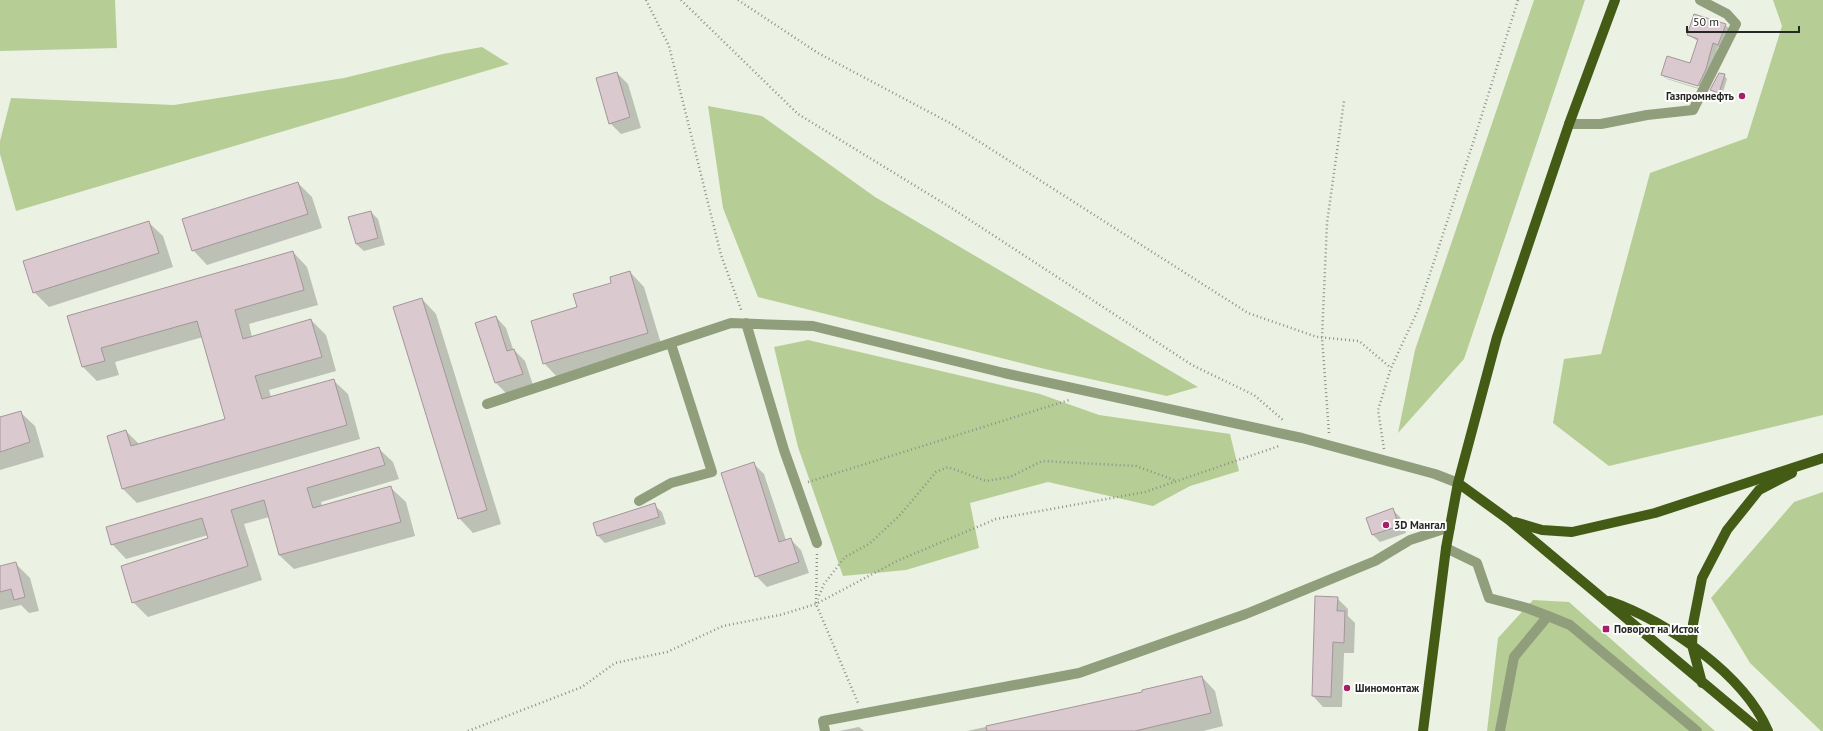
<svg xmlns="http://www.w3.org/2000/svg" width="1823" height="731" font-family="'PT Sans',sans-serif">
  <rect width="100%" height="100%" fill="#ebf1e3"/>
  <!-- green -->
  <path fill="#b6ce95" d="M0,0H115L117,48L0,51Z
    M1534,0H1585L1464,359L1398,433L1415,350Z
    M1773,0H1823V415L1609,466L1553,423L1564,359L1601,354L1650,173L1747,138L1782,26Z
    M482,47L509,64L16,211L0,154V141L11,98L174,105L344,78L443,54Z
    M708,106L762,116L875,197L1198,387L1167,396L1045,369L758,297L723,208Z
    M808,340L1040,394L1099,415L1230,434L1239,471L1190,486L1153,506L1048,482L970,503L979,548L906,570L843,576L798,447L774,347Z
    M1823,492V731H1821L1750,663L1711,598L1794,502Z
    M1533,600L1569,602L1715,731H1487L1498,638Z"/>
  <!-- shadow -->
  <path fill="#0003" fill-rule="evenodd" d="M1725,25L1730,29L1723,49L1718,47L1710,74L1702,90L1667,79L1662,75L1691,64L1698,41L1688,35ZM1666,76L1703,87L1702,89L1666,78Z
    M617,73L628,84L641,128L621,134L610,123Z
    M1724,75L1727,79L1722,95L1715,93L1711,90Z
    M298,183L312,197L322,228L207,265L193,250Z
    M371,212L378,219L385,245L364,251L356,244Z
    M148,222L163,236L173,267L49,307L34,292Z
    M293,252L307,267L318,305L249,324L252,337L311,320L326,335L336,371L269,390L271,397L333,380L348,394L360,439L137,503L123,489L126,431L139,444L226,419L203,337L115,362L119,375L97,381L83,367L68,316Z
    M630,272L644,287L662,347L558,378L544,363L578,308Z
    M422,299L436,314L501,524L473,533L459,518Z
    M496,317L506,328L513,349L525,361L533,385L507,394L496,383L476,324Z
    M20,412L35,426L44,457L0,470V418Z
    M378,448L393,462L399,479L321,502L322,506L391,488L406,502L415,536L294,569L279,555L269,517L244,524L262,580L148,617L133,602L209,539L208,535L126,559L112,544Z
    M753,463L764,474L786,540L790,539L801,550L809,573L767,587L756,576Z
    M654,505L662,512L666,524L605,543L598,536L594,523Z
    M1393,510L1400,517L1406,533L1380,542L1373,535Z
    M15,563L30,578L39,611L29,613L21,605L0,610V567Z
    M1337,598L1348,609V616L1355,623L1354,653H1344L1342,707H1323L1313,696Z
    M1202,677L1215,691L1223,726L1203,731H967L1144,693Z
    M859,727L864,731H839Z"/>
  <!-- building -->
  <path fill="#dacacf" stroke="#a5959b" d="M1694,14L1726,24L1718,45L1713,43L1706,69L1698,86L1661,75L1667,56L1690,63L1698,39L1687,35Z
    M617,72L630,117L609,124L596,78Z
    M1719,73L1725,74L1719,93L1710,90Z
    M298,182L308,214L192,251L182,219Z
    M371,211L378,238L356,244L348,217Z
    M149,221L159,253L33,293L23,261Z
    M293,251L304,290L235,310L243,339L311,319L322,357L255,376L262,399L334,379L347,425L122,489L107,436L126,430L131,446L225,419L197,321L101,348L105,361L82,367L67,316Z
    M630,271L648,333L543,364L531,321L577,307L573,294L611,283L610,277Z
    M422,298L487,510L458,519L393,307Z
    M496,316L507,351L514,349L523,374L495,383L475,323Z
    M21,411L30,442L0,452V417Z
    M379,447L385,465L307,488L313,508L391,486L401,522L279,555L264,500L231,510L248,566L132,603L121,566L208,538L202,518L111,545L106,527Z
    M754,462L779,542L791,538L799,562L755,577L721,473Z
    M655,503L659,517L597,536L593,523Z
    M1393,508L1399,526L1372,535L1366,518Z
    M16,562L25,597L14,600L11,589L0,592V566Z
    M1315,596L1338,597L1337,611H1345L1344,643L1333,642L1331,697L1312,696Z
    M1202,676L1211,713L1135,731H987L986,726L1142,692V690Z"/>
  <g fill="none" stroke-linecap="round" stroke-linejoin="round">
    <!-- path -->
    <path stroke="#8d9188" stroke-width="2.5" stroke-dasharray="1 3" stroke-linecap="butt" d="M646,0L669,46L721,255L742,312
      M681,0L798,114L953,209L1192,365L1254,395L1283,420
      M738,0L818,53L950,123L1248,313L1317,337L1359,341L1391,368
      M1329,433L1322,337L1327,223L1344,101
      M1384,449L1378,410L1391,368L1418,310L1473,143L1518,0
      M808,482L1069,400
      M817,554L816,604L858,703
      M816,603L824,584L845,557L869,544L900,515L936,472L948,467L986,481L1010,477L1042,461L1136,466L1177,481
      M468,731L582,687L615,663L667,652L723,626L780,615L816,604L897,561L996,519L1145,492L1279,446"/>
    <!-- minor -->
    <path stroke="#909e7c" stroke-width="10" d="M1569,124H1601L1647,115L1693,110L1736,24L1727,14L1700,0
      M746,323L784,450L817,543
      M487,404L731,323L813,326L1004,373L1302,438L1435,474L1458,483
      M639,501L671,483L712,472L671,344
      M1446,548L1477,563L1489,598L1527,608L1548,616
      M825,731L823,721L1079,673L1246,614L1375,561L1410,540L1450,527
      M1500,731L1514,657L1548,616L1570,625L1697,731"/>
    <!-- major -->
    <path stroke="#445b16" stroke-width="10" d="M1458,483L1509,520L1761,731
      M1515,522L1542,530L1572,532L1655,513L1823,458
      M1609,601C1666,621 1744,674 1768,731
      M1702,683L1692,645L1693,624L1702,578L1727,530L1759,490L1792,473
      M1423,731L1446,548L1458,483L1497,337L1569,124L1615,0"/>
  </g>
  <!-- markers -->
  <g fill="#a61e65" stroke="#fff" stroke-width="1.5">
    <circle cx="1742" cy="96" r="4"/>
    <circle cx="1386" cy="525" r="4"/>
    <rect x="1602" y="625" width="8" height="8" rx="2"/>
    <circle cx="1347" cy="688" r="4"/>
  </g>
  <g text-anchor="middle" stroke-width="4" stroke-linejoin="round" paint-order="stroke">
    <!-- poi labels -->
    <g font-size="11" font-weight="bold" fill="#262823" stroke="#fff" text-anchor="start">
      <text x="1734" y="100" text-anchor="end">Газпромнефть</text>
      <text x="1394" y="529">3D Мангал</text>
      <text x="1614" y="633">Поворот на Исток</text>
      <text x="1355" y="692">Шиномонтаж</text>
    </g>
  </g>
  <!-- scale -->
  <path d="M1687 26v6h112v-6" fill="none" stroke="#262823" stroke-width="2"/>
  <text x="1693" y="26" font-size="12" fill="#262823" stroke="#ffffff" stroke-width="3" paint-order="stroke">50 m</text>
</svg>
